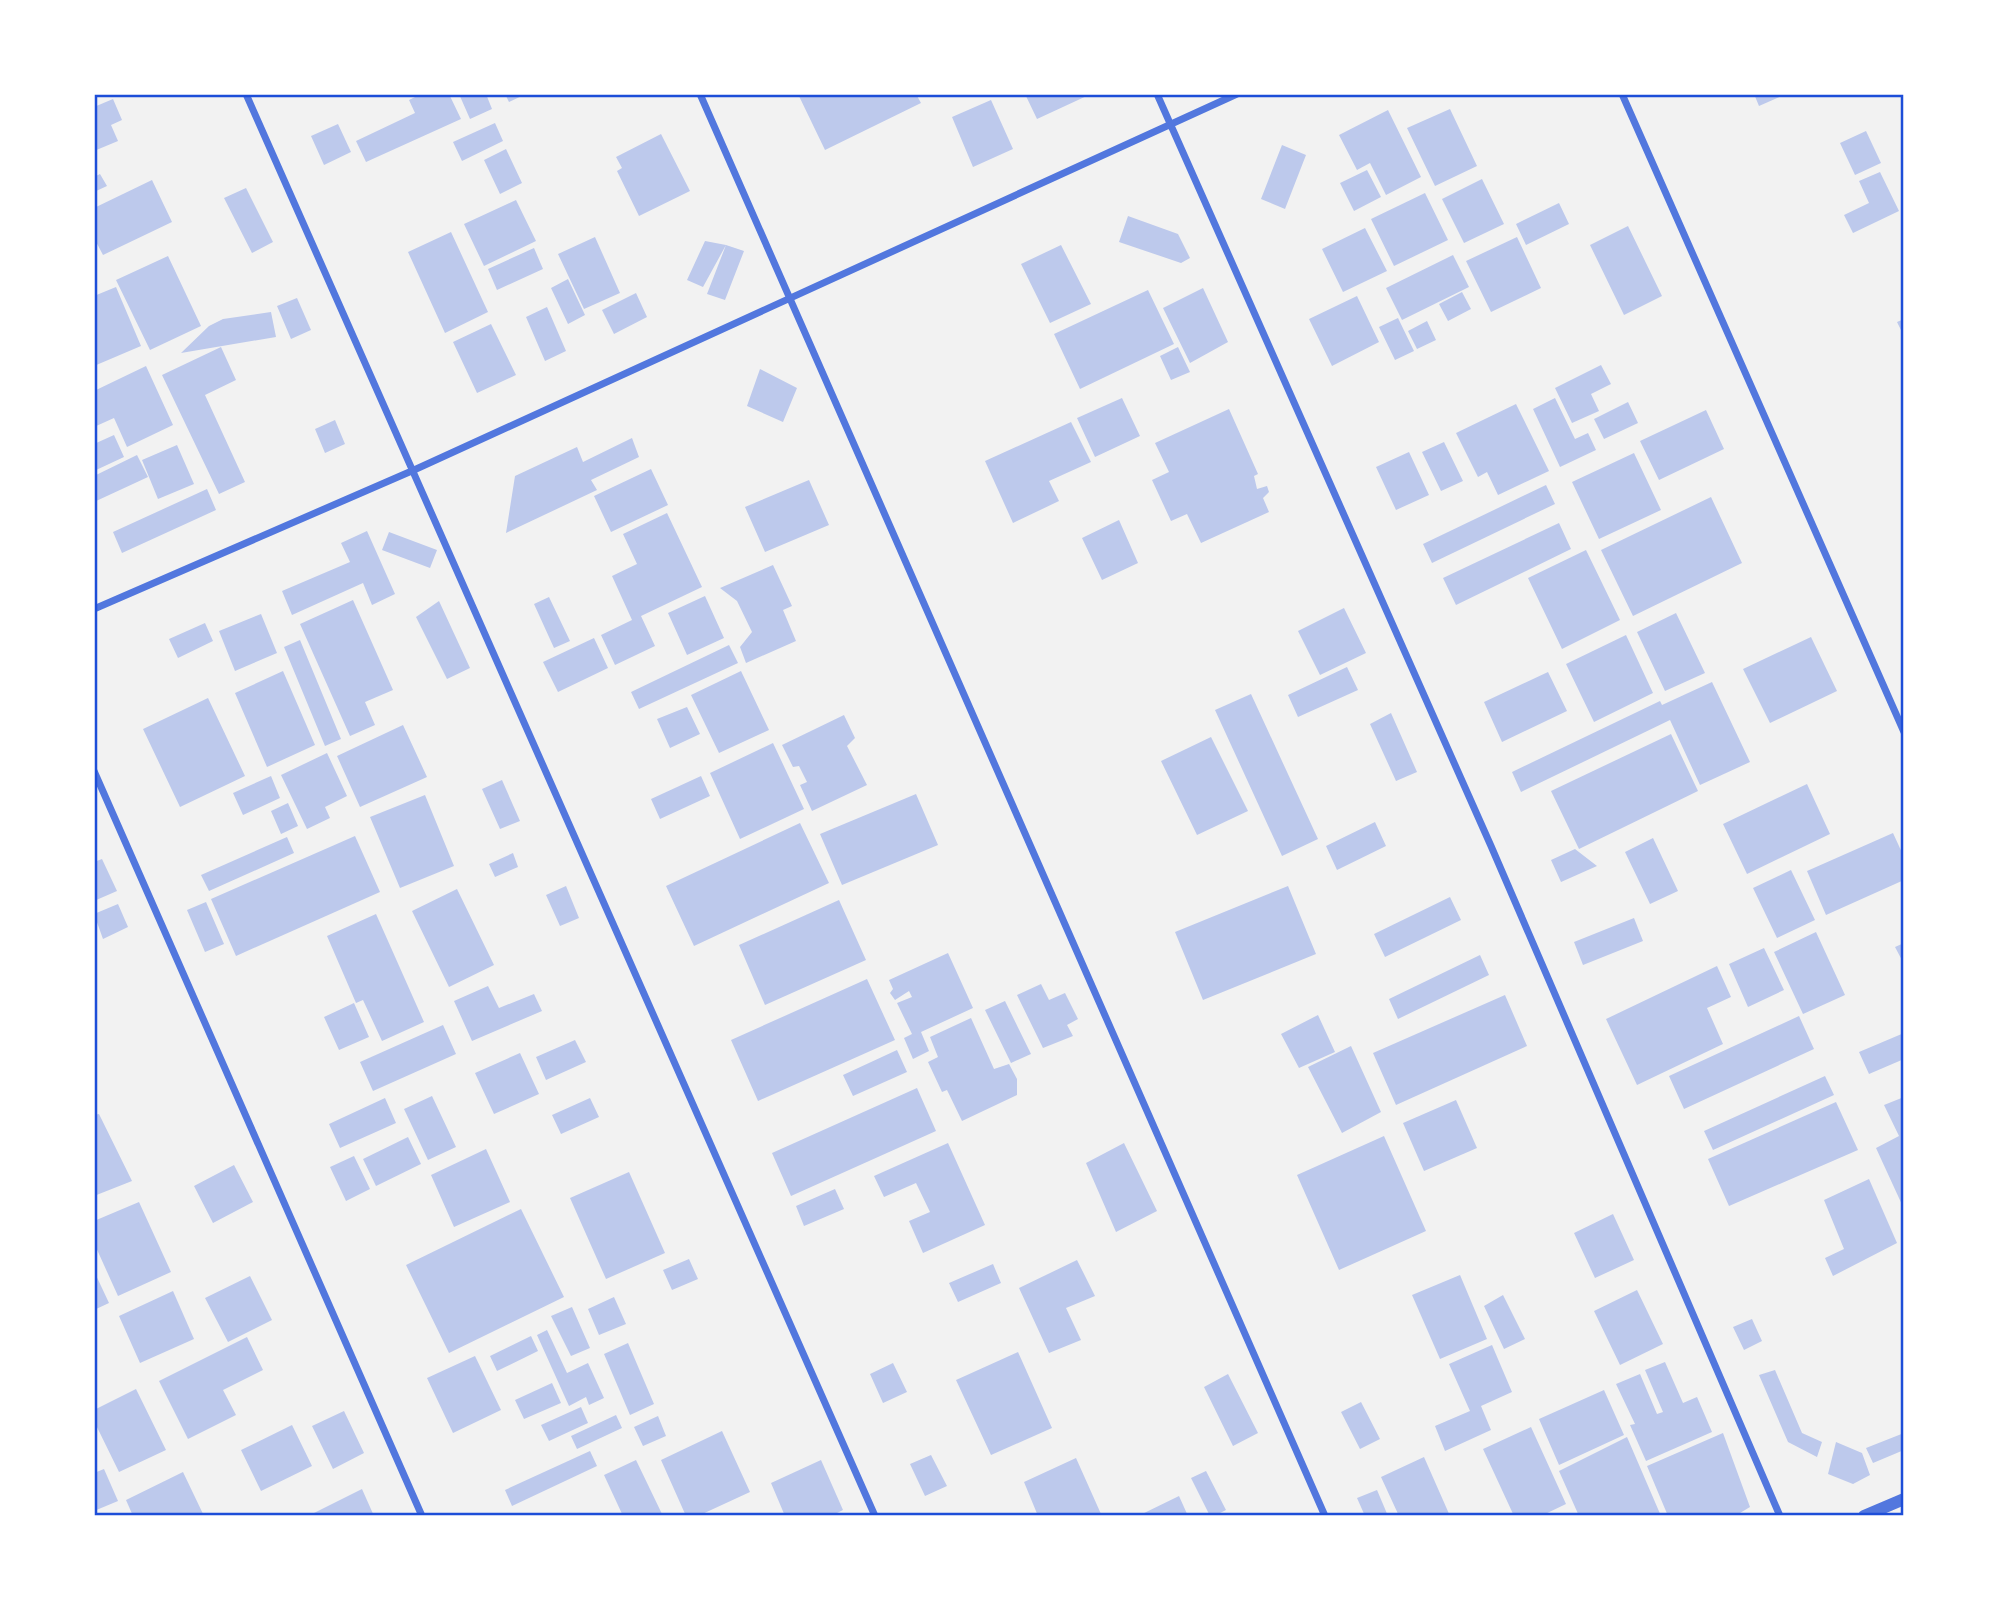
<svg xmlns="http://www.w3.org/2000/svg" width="1998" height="1610" font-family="'Open Sans',sans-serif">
  <rect width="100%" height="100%" fill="#f2f2f2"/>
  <!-- building -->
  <path fill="#bdc9ec" d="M421,94H449L461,119L366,162L356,141L415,113L409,100Z
    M459,94H486L492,109L470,119Z
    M505,94H526L509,102Z
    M798,94H916L921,103L825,150Z
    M1025,94H1091L1037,119Z
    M1754,94H1786L1759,106Z
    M113,99L122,120L111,125L118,141L94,151V107Z
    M991,100L1013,149L973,167L952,117Z
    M1450,109L1477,166L1435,186L1407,128Z
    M1388,110L1421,177L1386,195L1370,163L1357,170L1339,135Z
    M495,123L503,141L462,161L453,142Z
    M338,124L351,152L324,165L311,136Z
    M1866,131L1881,163L1855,175L1840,143Z
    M661,134L690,191L639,216L617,171L622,168L616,157Z
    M1282,145L1306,155L1285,209L1261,199Z
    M506,149L522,183L500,194L484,160Z
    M1367,170L1381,197L1354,211L1340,183Z
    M1880,172L1899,211L1853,233L1844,215L1869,203L1859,181Z
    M100,174L107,186L94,192V177Z
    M1482,179L1504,224L1464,243L1442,199Z
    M152,180L172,222L103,255L94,238V208Z
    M246,188L273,242L252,253L224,198Z
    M1425,193L1448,240L1394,266L1371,219Z
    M516,200L536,241L484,266L464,224Z
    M1559,203L1569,224L1526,245L1516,224Z
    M1128,216L1178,234L1190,258L1181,263L1119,242Z
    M1628,226L1662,296L1624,315L1590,245Z
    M1365,228L1387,271L1343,292L1322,249Z
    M451,232L488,312L445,333L408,252Z
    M595,237L620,293L584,309L558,254Z
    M1517,237L1541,288L1491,312L1466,261Z
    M705,241L726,245L703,287L687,280Z
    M726,245L744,251L725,300L707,294Z
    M1061,245L1091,304L1050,323L1021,264Z
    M534,248L543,269L497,290L488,269Z
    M1453,255L1469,287L1402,320L1386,288Z
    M168,256L201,326L150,350L116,280Z
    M568,279L585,315L568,324L551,288Z
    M116,287L141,346L94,366V296Z
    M1203,288L1228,342L1190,363L1163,308Z
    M1148,290L1174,344L1080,389L1054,334Z
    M1462,292L1471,309L1448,321L1439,304Z
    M636,293L647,317L614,334L602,310Z
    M1357,296L1379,342L1332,366L1309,319Z
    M297,298L311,330L291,339L277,306Z
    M547,307L566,351L545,361L526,317Z
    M271,312L276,337L181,353L209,326L223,319Z
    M1398,318L1414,351L1395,360L1379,327Z
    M1904,319V336L1897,322Z
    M1427,321L1436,340L1417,349L1408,331Z
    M491,324L516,375L477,393L453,342Z
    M221,347L236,380L205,395L245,482L219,494L162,375Z
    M1178,347L1190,372L1171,380L1160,356Z
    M1601,365L1611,384L1591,394L1599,411L1572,423L1555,388Z
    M146,366L173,425L127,447L114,418L94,427V391Z
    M760,369L797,388L783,422L747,406Z
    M1122,398L1140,436L1095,457L1077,418Z
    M1555,398L1575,439L1588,433L1596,450L1560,467L1533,409Z
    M1628,402L1638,423L1604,439L1594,419Z
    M1516,404L1549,471L1498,495L1487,472L1478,477L1456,433Z
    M1229,409L1258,474L1254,476L1257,489L1267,486L1269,492L1263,498L1269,512L1201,543L1187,514L1171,521L1152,480L1169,472L1155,443Z
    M1706,410L1724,449L1659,480L1640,441Z
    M335,420L345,444L325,453L315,429Z
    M1071,422L1091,462L1049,481L1059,501L1013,523L985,461Z
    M114,435L124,457L94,471V444Z
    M632,438L639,457L591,480L597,490L506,533L515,476L577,447L583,462Z
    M1444,442L1463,481L1441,491L1422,452Z
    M177,445L194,484L158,499L142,460Z
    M1409,452L1429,495L1396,510L1376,467Z
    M1634,453L1661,510L1599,539L1572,482Z
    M137,455L148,477L94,502V476Z
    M651,469L668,505L611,532L594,496Z
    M809,480L829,525L765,552L745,507Z
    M1546,485L1555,504L1432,563L1423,544Z
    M207,489L216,510L122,553L113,532Z
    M1711,497L1742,563L1633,616L1601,550Z
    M667,513L702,587L641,616L655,646L615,665L601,635L632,620L612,576L637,564L623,534Z
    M1119,520L1138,563L1102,580L1082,538Z
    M1559,523L1571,549L1456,605L1443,578Z
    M367,531L395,594L372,605L363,583L292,615L282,591L350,562L341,543Z
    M389,532L437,550L430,568L382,550Z
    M1586,550L1620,620L1562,649L1528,578Z
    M773,565L792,606L783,610L796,641L746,663L740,647L752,632L737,601L720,588Z
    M705,596L724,638L687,655L668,613Z
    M549,597L570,641L554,648L534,604Z
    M353,600L393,690L365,702L375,725L350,736L300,624Z
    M439,601L470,668L447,679L416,617Z
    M1344,608L1366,653L1320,675L1298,631Z
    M1676,613L1705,673L1665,691L1637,632Z
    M261,614L277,653L235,671L219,631Z
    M205,623L213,641L178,658L169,639Z
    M1626,635L1653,693L1594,722L1566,664Z
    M1811,637L1837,691L1770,723L1743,669Z
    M594,638L608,668L558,692L543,662Z
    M300,640L341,739L325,746L284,647Z
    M729,645L738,663L639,709L631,692Z
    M1347,667L1358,690L1298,717L1288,695Z
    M283,671L315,745L267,767L235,693Z
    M741,671L769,730L719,753L691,695Z
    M1548,672L1567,711L1502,742L1484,702Z
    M1712,682L1750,762L1700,785L1670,720L1521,792L1512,772L1660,701L1662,705Z
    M1251,694L1318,839L1282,856L1215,710Z
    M208,698L245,776L180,807L143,729Z
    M687,707L700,734L670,748L657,719Z
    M1391,713L1417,772L1396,781L1370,724Z
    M844,715L855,738L847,746L867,785L812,811L800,785L807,782L799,766L793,767L782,745Z
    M403,725L427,777L360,807L337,756Z
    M1671,734L1698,791L1579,849L1551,791Z
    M1211,737L1248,811L1197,835L1161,761Z
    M773,743L804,809L740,839L710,773Z
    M327,753L347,796L325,807L330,818L307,829L281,775Z
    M271,776L280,798L243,815L233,793Z
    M701,776L710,796L660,819L651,799Z
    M502,780L520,821L500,829L482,789Z
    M1807,784L1830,834L1747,874L1723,824Z
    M916,794L938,845L842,885L820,834Z
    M425,795L454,866L400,888L370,817Z
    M288,803L298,826L281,834L271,811Z
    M1375,822L1386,846L1337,870L1326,846Z
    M800,823L829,883L694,946L666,886Z
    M1893,833L1904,857V880L1826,915L1807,871Z
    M355,836L380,892L236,956L211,899Z
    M287,837L294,853L209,891L201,875Z
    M1653,838L1678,891L1650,904L1625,852Z
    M1575,849L1597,866L1561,882L1551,860Z
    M513,853L518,867L495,877L489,864Z
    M102,859L117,891L94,901V862Z
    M1791,870L1815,920L1777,938L1753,888Z
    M566,886L579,918L560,926L546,895Z
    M1288,886L1316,954L1203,1000L1175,932Z
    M457,889L494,965L449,987L412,911Z
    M1450,897L1461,920L1385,957L1374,934Z
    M839,900L866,960L765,1005L739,945Z
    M206,902L224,944L205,952L187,910Z
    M118,904L128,927L103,939L94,914Z
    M376,914L424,1022L382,1041L363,1000L356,1003L327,936Z
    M1634,918L1643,941L1583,965L1574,942Z
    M1816,932L1845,995L1803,1014L1774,952Z
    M1904,943V964L1895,947Z
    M1764,948L1784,990L1748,1007L1729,964Z
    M948,953L973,1008L921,1032L929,1051L913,1059L904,1038L912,1034L897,1003L912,997L909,991L895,1000L890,993L893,989L889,980Z
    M1480,955L1489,975L1398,1019L1389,999Z
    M1717,966L1731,997L1707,1008L1723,1044L1637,1085L1606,1019Z
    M867,979L895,1040L758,1101L731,1040Z
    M1041,984L1049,1000L1065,993L1078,1019L1067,1025L1073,1036L1043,1048L1017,995Z
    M488,986L499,1008L534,994L542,1011L472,1041L454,1001Z
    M1505,995L1527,1046L1396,1105L1373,1053Z
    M1005,1001L1031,1054L1011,1063L985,1010Z
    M354,1003L369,1037L339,1050L324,1017Z
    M1318,1015L1335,1052L1299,1068L1281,1034Z
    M1799,1016L1814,1049L1684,1109L1669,1076Z
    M971,1018L994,1069L1009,1064L1017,1079V1095L962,1121L947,1090L942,1092L928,1062L938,1057L930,1037Z
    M443,1025L456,1054L373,1091L360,1062Z
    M1904,1033V1059L1869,1074L1859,1052Z
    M575,1040L586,1062L546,1080L536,1057Z
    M1351,1046L1381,1112L1342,1133L1308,1067Z
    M897,1050L907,1072L853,1096L843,1075Z
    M520,1053L539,1094L494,1114L475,1073Z
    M1825,1076L1834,1095L1713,1150L1704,1131Z
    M917,1088L936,1131L791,1196L772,1153Z
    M432,1096L456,1147L428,1160L404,1109Z
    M1904,1097V1209L1876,1148L1899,1136L1884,1105Z
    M385,1098L396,1123L340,1148L329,1124Z
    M590,1098L599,1117L561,1134L552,1115Z
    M1456,1100L1477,1148L1424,1171L1403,1123Z
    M1836,1102L1858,1150L1729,1206L1708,1159Z
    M99,1114L132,1181L94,1196V1115Z
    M1384,1136L1426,1231L1339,1270L1297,1175Z
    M408,1137L421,1164L376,1186L363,1159Z
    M948,1143L985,1225L923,1253L909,1221L930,1212L916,1183L884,1197L874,1176Z
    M1124,1143L1157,1211L1116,1232L1086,1163Z
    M486,1149L510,1202L454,1227L431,1175Z
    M354,1156L370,1189L346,1201L330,1167Z
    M234,1165L253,1202L213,1223L194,1186Z
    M629,1172L665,1253L606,1279L570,1198Z
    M1869,1179L1897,1243L1833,1276L1825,1258L1844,1249L1824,1200Z
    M835,1189L844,1209L804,1226L796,1206Z
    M139,1202L171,1272L118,1296L94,1243V1221Z
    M521,1209L564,1297L449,1353L406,1265Z
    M1613,1214L1634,1260L1595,1278L1574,1233Z
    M689,1259L698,1279L672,1290L663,1270Z
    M1077,1260L1095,1296L1066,1308L1081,1340L1049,1353L1019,1288Z
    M993,1264L1001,1283L958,1302L949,1283Z
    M94,1271L109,1303L94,1310Z
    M1460,1275L1487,1339L1440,1359L1412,1295Z
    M250,1276L272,1320L228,1342L205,1298Z
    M1637,1290L1663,1344L1620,1365L1594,1311Z
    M173,1291L194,1339L140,1363L119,1316Z
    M1503,1295L1525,1339L1504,1349L1484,1306Z
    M614,1297L626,1324L599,1335L588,1309Z
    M572,1307L590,1348L571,1356L551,1316Z
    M1752,1319L1762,1341L1744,1350L1733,1327Z
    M547,1330L567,1373L588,1363L604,1398L589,1405L586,1397L569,1406L537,1335Z
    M531,1336L538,1351L497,1371L490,1356Z
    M247,1337L263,1370L223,1390L236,1415L188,1439L159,1381Z
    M628,1343L654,1404L630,1415L604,1354Z
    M1492,1345L1512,1392L1481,1406L1491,1430L1445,1451L1435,1426L1470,1411L1449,1364Z
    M1018,1352L1052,1428L991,1455L956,1380Z
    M475,1356L501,1410L453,1433L427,1378Z
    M1665,1362L1683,1403L1697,1397L1712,1432L1646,1461L1630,1425L1635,1424L1616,1384L1640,1374L1657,1414L1663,1412L1645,1370Z
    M893,1363L907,1392L883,1403L870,1374Z
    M1775,1370L1802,1433L1822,1442L1817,1457L1788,1442L1759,1375Z
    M1228,1374L1258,1433L1233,1446L1204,1387Z
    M552,1383L561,1403L524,1419L515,1400Z
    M136,1389L166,1450L119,1472L94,1421V1410Z
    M1604,1390L1624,1435L1559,1465L1539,1419Z
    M1361,1402L1380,1439L1360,1449L1341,1412Z
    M581,1407L588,1423L549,1441L541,1425Z
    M344,1411L364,1453L333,1469L312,1426Z
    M616,1415L622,1428L577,1449L571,1436Z
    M658,1416L666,1436L643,1446L634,1427Z
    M292,1425L312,1466L261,1491L241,1450Z
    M1531,1427L1566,1504L1541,1516H1514L1483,1449Z
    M722,1431L750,1492L698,1516H686L661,1460Z
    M1723,1433L1750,1507L1735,1516H1668L1647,1466Z
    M1904,1433V1450L1873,1463L1866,1448Z
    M1627,1437L1661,1516H1579L1559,1471Z
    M1836,1442L1862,1453L1870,1475L1853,1484L1828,1474Z
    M590,1451L597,1466L512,1506L505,1490Z
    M931,1455L947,1486L925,1496L910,1464Z
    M1424,1457L1450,1516H1399L1381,1477Z
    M1076,1458L1101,1514L1038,1516L1024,1482Z
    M636,1460L662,1514L660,1516H623L604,1475Z
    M821,1460L843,1510L831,1516H785L771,1483Z
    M104,1469L118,1501L94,1511V1473Z
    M1206,1471L1226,1510L1214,1516H1210L1191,1478Z
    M183,1472L204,1516H133L126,1500Z
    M362,1489L374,1516H308Z
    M1377,1490L1388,1516H1365L1357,1498Z
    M1179,1496L1188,1516H1138Z"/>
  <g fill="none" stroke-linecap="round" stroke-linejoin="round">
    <!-- minor -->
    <path stroke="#5277de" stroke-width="7" d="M246,94L875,1516
      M700,94L1325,1516
      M1157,94L1491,846L1780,1516
      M1622,94L1904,732
      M94,609L414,470L1237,94
      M94,771L422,1516"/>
    <!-- tertiary -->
    <path stroke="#5277de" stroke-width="12" d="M1864,1516L1904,1499"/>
  </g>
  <!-- border -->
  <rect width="1998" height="1610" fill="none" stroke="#ffffff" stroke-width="192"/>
  <rect x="96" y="96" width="1806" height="1418" fill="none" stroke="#1d4ed8" stroke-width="2.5"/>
</svg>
